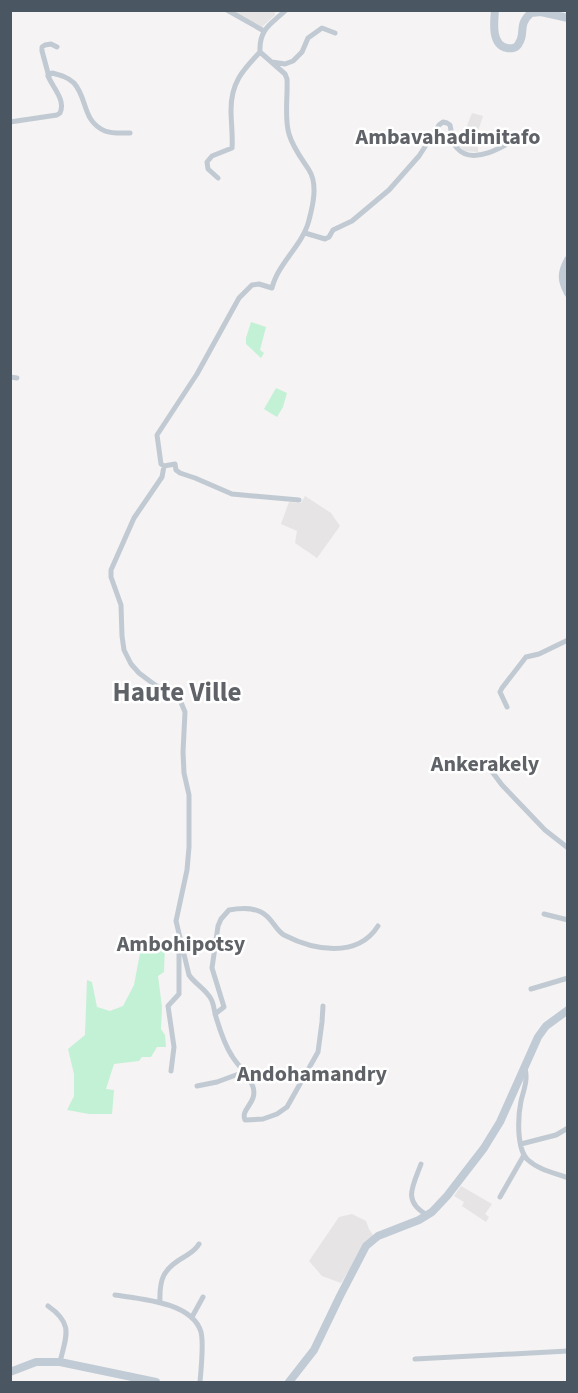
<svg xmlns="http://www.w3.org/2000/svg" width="578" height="1393" font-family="'Source Sans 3',sans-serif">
  <rect width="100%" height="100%" fill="#f5f3f3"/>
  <!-- education -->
  <path fill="#e6e4e5" d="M229,11H275V15L262,27Z
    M472,113L483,116L475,140V146L478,147V152L465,151L459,146Z
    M305,496L331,513L340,526L317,558L295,543L297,531L281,524L289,502L301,503Z
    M461,1186L492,1204L485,1214L489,1217L486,1222L462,1206L464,1202L454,1196Z
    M352,1214L366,1221L369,1229L373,1235L341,1283L322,1276L309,1261L339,1217Z"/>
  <!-- green -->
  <path fill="#c3f1d5" d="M251,322L266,327L260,350L264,353L261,358L246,344V338Z
    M276,388L287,393L283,407L277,417L264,409Z
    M149,944H165L164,972L158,976L162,1007L161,1029L165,1035L166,1047H157L151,1057H142L139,1061L114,1064L106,1089L114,1090L112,1114H89L67,1110L74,1096V1074L68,1049L85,1035L87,980L92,982L97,1007L110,1011L123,1006L134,985L140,953Z"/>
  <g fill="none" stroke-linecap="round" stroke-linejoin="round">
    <!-- stream -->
    <path stroke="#90daee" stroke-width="1.5" d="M568,1252V1255"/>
    <!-- street -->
    <path stroke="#c1cad2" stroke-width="5" d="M227,10L264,31
      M260,52L285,74L287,79C288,96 284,118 289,134C293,148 302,159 309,170C318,184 313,205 309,220C303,245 278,263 272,288L259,284L252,285L239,298L197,374L157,435L161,464L164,466L162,477L134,518L111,570V577L121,605L122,636L124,650L131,664L139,673L155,685L174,695L180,700L185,712L183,752L184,773L189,795V847L187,870L176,921L189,975C195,984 206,989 211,999C214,1004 214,1011 216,1017C220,1030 224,1044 232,1056C238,1066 249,1075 253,1087C258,1103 240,1109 245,1120L263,1119L277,1114L287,1107L318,1052L322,1022L323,1006
      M260,52C259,29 270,25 286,10
      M272,62L285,64L293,61L302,52L308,38L322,28L335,33
      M48,76L52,73C60,75 68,77 74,83C88,99 82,121 105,131C113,134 122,133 130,133
      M10,122L57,115L60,113C66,100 53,88 48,76V73L42,51V47L45,45L51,44L57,47
      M218,178L208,169L207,162L212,156L232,148C233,135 231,123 231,110C231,83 242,71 260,52
      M305,233L325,239L329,237L333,230L352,221L389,190L419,156L439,125L443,122L447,123L450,125C452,133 451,142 457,148C473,167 506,145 522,135
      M10,377L17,378
      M164,466L175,464L176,470L180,473L195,478L232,494L299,500
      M507,707L500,692L502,688L526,657L539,654L568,640
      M436,767L479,762L487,765L502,785L545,830L568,848
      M544,914L568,920
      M531,989L568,978
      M215,1014L224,1007L212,968L218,926L221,919L229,910C240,908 251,907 261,912C272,917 275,930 284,935C313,950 357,959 378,926
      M525,1068C528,1080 524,1089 521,1101C518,1116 516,1149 528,1160C539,1170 555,1173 568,1178
      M171,1071L174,1047L168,1006L179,994V948
      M197,1086L217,1082L244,1072
      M521,1144L556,1135L568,1128
      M421,1164C413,1186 402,1201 427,1215
      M500,1197L524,1155
      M115,1295C141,1299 192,1302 201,1332C204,1344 201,1369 200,1382
      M160,1303C159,1279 163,1269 184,1257C190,1253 195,1251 199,1244
      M48,1306C74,1324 66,1336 60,1362
      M192,1317L203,1297
      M415,1359L568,1351"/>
    <!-- secondary -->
    <path stroke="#c1cbd6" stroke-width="8" d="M495,10C494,22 491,45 507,48C512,49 517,48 519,43C526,33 517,25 531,13L541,12L568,18
      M568,260C561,273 561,280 568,293
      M10,1372L36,1362H60L156,1382
      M289,1382L314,1350L340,1296L366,1246L378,1236L419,1220L432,1212L447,1196L484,1148L500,1122L538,1037L546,1026L568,1010"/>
  </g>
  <g text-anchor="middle" stroke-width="5" stroke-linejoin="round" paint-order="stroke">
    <!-- neighbourhood labels -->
    <g font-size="22" font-weight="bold" fill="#5f6368" stroke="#fff">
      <text x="448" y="144">Ambavahadimitafo</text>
      <text x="485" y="771">Ankerakely</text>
      <text x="181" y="951">Ambohipotsy</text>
      <text x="312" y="1081">Andohamandry</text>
    </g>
    <!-- district labels -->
    <g font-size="27" font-weight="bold" fill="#5f6368" stroke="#fff">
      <text x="177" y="701">Haute Ville</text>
    </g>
  </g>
  <!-- border -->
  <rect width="578" height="1393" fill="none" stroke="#4a5661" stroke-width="24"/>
</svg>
